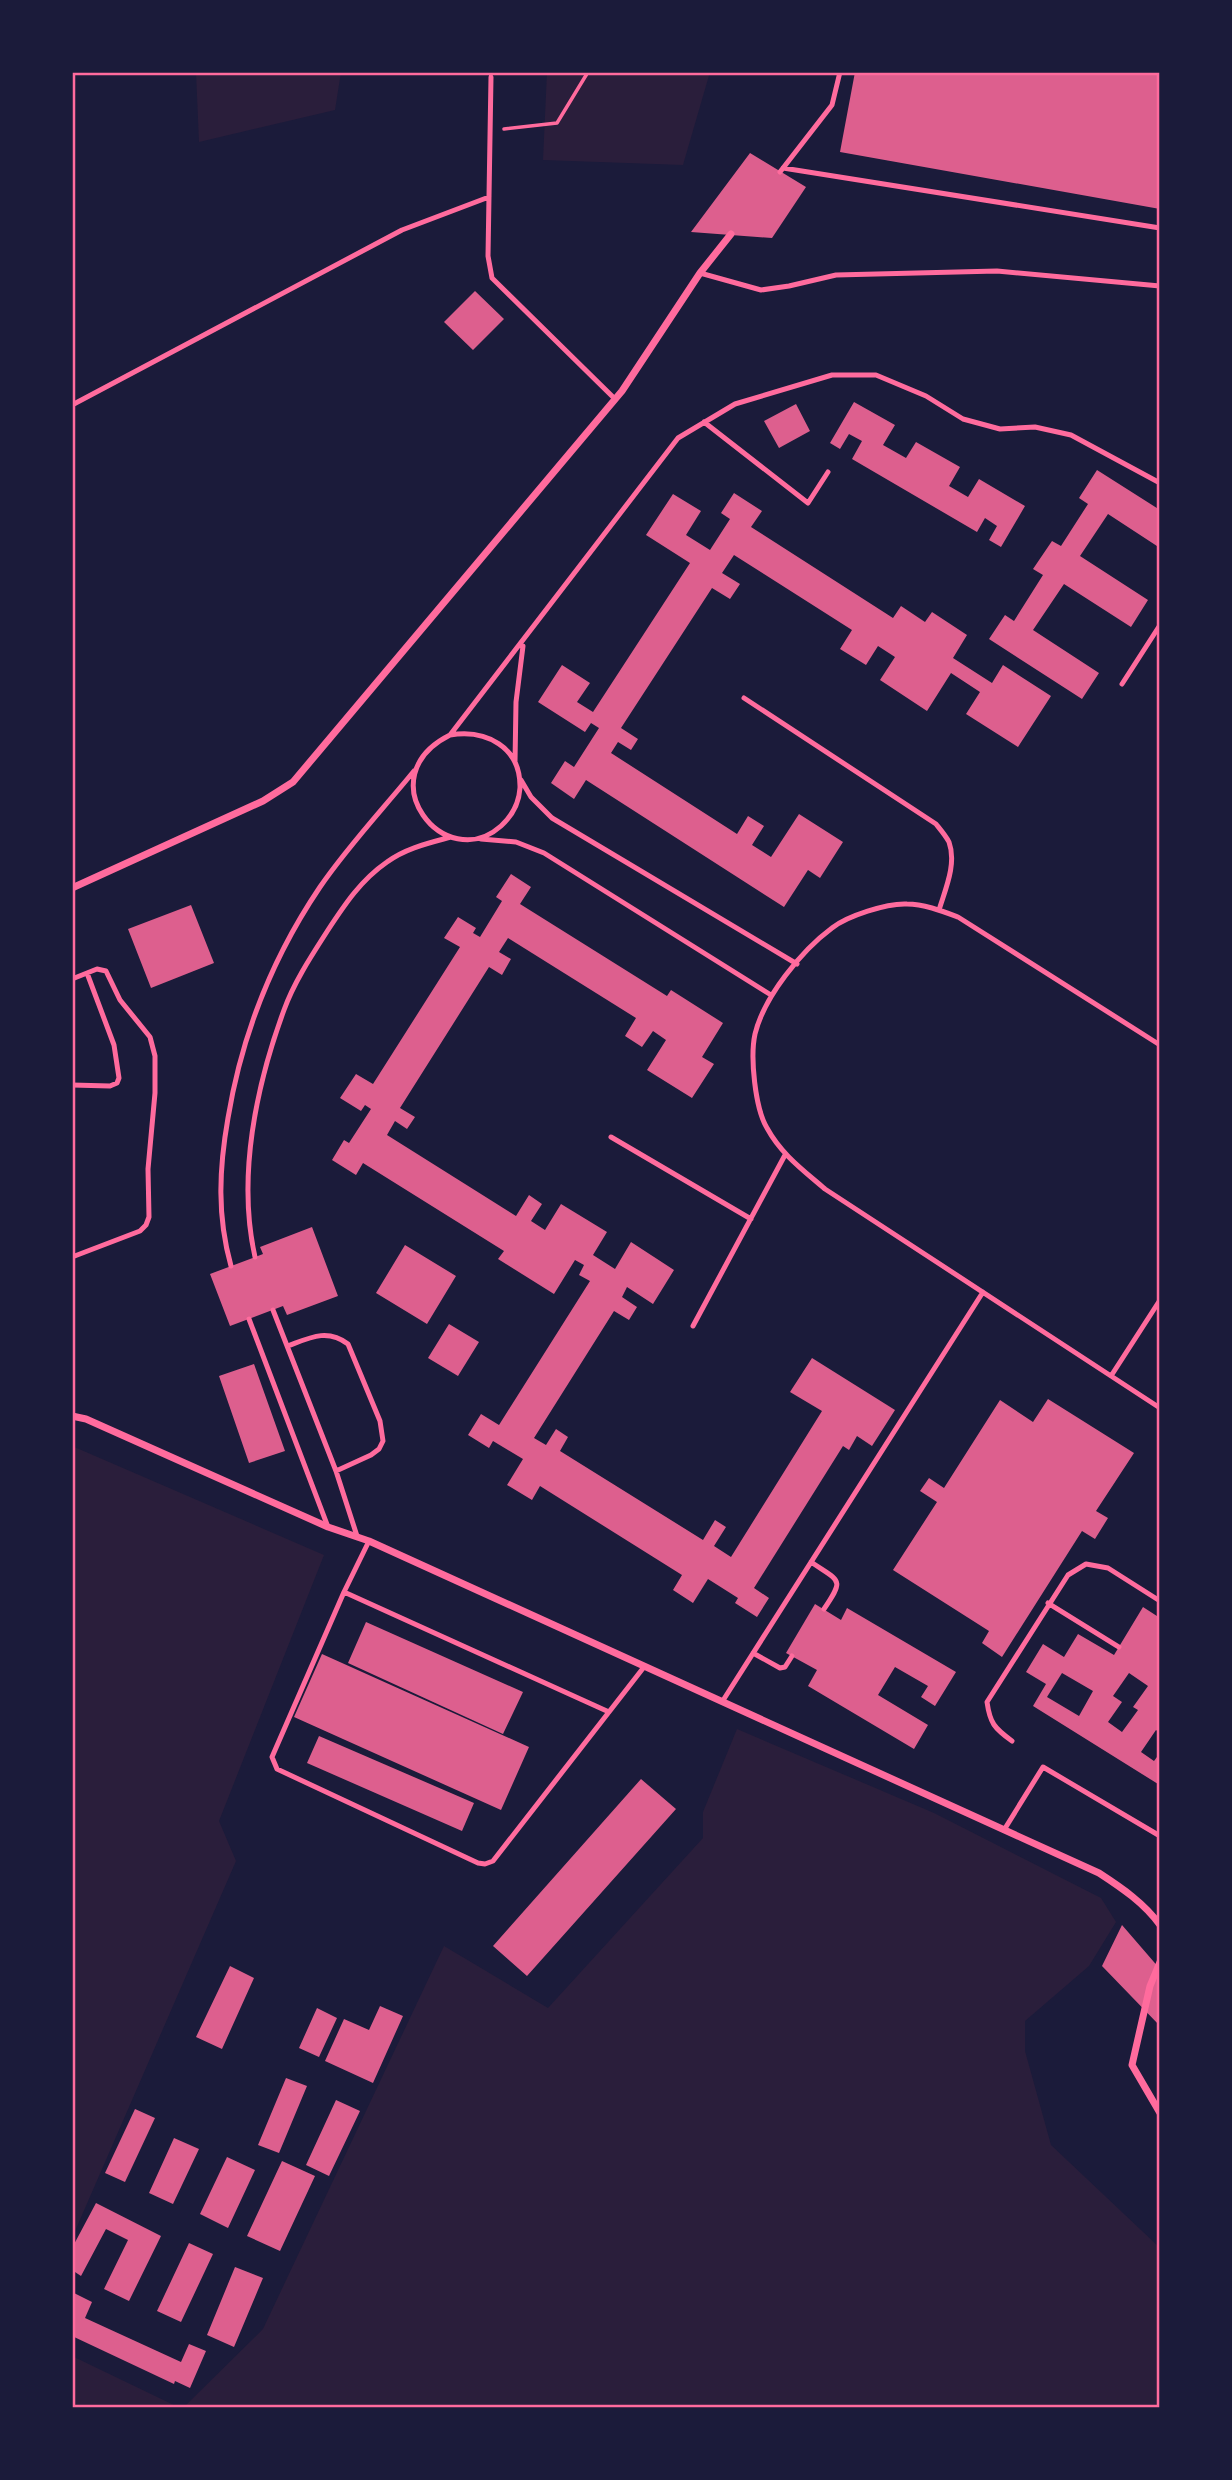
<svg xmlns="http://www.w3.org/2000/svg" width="1232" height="2480" font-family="Signika,sans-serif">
  <rect width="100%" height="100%" fill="#1b1b3a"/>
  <!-- green -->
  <path fill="#2a1e3b" d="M196,72H341L335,110L199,142Z
    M547,72H710L683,165L543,160Z
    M72,1446L324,1555L219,1821L236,1861L72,2238Z
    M737,1729L934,1813L1101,1898L1116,1922L1089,1966L1025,2021V2051L1051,2145L1160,2248V2408H183L263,2329L444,1946L548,2008L703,1838V1812Z
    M72,2356L180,2408H72Z"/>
  <!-- building -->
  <path fill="#dd5f8e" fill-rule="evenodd" d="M855,72H1160V209L840,152Z
    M750,153L806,187L772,238L691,232Z
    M475,291L504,319L473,350L444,322Z
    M854,402L895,425L883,445L906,458L916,442L960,467L949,486L968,497L979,479L1025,506L1001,547L989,540L997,526L985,518L977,532L852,459L862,441L849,434L840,449L830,443Z
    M796,404L810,431L779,448L764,421Z
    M1097,470L1160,510V548L1108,514L1080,556L1148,600L1131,627L1064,584L1033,630L1099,673L1082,699L989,639L1005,615L1014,621L1043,575L1033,569L1052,541L1061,546L1088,504L1079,498Z
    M734,493L762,511L751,527L893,618L901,606L925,622L932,612L967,635L953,658L992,683L1003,665L1051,696L1018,747L966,714L980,692L951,673L927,711L880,680L895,657L878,646L866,665L840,649L852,630L734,555L722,573L740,584L730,599L712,588L621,728L638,739L631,750L618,742L611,753L737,834L748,816L764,826L752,845L771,857L799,814L843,842L820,878L808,870L784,907L586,780L574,799L551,783L565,761L574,767L599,728L591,723L585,732L538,702L562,665L590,683L577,702L593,712L690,563L646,535L673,494L701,511L686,535L710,550L730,519L721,513Z
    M511,874L531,887L520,904L667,996L671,990L723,1023L702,1057L714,1064L692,1098L647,1070L666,1040L653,1031L642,1047L625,1036L636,1018L508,938L499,952L511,959L502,975L489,967L400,1108L415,1117L407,1129L395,1121L387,1135L516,1216L529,1195L542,1204L531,1221L545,1230L561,1204L607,1232L593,1255L615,1269L631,1242L674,1270L653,1304L627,1287L622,1297L637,1307L629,1320L614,1311L534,1438L546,1445L556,1429L568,1437L560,1451L703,1540L715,1520L726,1527L714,1546L731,1557L822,1411L790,1392L812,1358L895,1410L872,1446L857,1436L849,1450L843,1446L754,1588L769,1598L757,1617L735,1603L738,1598L708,1579L693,1603L673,1590L682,1575L540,1486L532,1500L507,1485L523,1459L493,1441L489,1448L468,1435L481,1414L499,1425L590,1281L579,1275L584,1265L575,1260L554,1294L498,1259L504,1251L363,1163L356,1175L332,1160L344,1140L349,1143L371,1109L365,1105L361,1111L340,1098L356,1074L373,1084L460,947L444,938L458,917L476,928L473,933L480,937L502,901L496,897Z
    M191,905L214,963L151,988L128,929Z
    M312,1227L338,1296L287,1315L283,1306L230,1326L210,1274L263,1254L260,1247Z
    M405,1245L456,1276L427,1324L376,1293Z
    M449,1324L479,1342L458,1376L428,1358Z
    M254,1364L285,1451L249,1463L219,1376Z
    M1048,1399L1134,1453L1096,1511L1108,1518L1095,1539L1082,1531L1002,1657L982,1643L989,1631L893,1570L937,1502L920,1491L929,1478L944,1488L1000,1400L1033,1422Z
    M815,1604L841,1620L847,1608L956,1672L935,1706L921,1697L928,1686L895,1667L878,1695L928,1725L914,1749L808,1686L817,1670L786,1653Z
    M1143,1607L1160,1618V1733L1156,1730L1141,1752L1154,1761L1160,1753V1780L1158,1784L1033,1706L1046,1684L1026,1672L1043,1644L1064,1657L1078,1634L1114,1655ZM1062,1673L1093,1691L1079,1716L1047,1697ZM1129,1673L1148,1686L1133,1707L1138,1710L1122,1732L1108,1722L1122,1702L1113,1696Z
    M366,1622L523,1692L503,1734L348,1663Z
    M322,1654L529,1747L501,1810L294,1717Z
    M319,1736L474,1803L462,1831L307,1763Z
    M641,1779L676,1809L527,1976L493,1946Z
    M1122,1925L1160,1969V2026L1102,1966Z
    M230,1966L254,1978L222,2049L196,2037Z
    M380,2006L403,2016L373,2083L325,2061L344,2019L369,2030Z
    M317,2008L337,2018L319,2057L299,2048Z
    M286,2078L307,2086L279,2153L258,2145Z
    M336,2100L360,2111L329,2176L306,2165Z
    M135,2109L155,2118L125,2182L105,2173Z
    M174,2138L199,2149L173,2204L149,2193Z
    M227,2157L255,2170L228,2228L200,2214Z
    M282,2161L315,2176L280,2251L247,2236Z
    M96,2203L161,2236L129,2301L104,2289L128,2240L106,2229L81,2276L72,2270V2248Z
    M189,2243L213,2254L181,2322L157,2311Z
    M235,2267L263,2278L234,2347L207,2335Z
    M72,2292L92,2302L85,2318L181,2362L189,2344L206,2351L190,2388L175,2381L174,2384L72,2336Z"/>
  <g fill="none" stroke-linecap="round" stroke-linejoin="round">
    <!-- path -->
    <path stroke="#ff6b9d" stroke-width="3.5" d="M504,129L557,123L588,72"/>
    <!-- service -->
    <path stroke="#ff6b9d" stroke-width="5" d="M491,77L488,256L492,278L615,399
      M783,168L1160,228
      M780,172L832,105L840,72
      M700,273L761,290L789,286L836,275L997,271L1160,286
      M72,405L402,230L489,197
      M704,422L808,503L828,472
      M1122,684L1160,625
      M744,698L936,824C940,829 946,836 949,842C957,864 945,890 939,910
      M450,735C486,729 521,747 520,788C519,803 512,816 501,826C445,876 366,777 450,735L678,438L735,404L832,375H876L926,396L963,419L1000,429L1035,427L1071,435L1160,483
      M515,762L516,702L523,646
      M521,780L531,797L552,818L797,964
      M481,839L516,842L544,853L771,995
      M72,979L97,969L106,971L120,1000L150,1037L155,1056V1093L148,1169L149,1217L146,1225L140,1231L72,1257
      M1160,1045L958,917C942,911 924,904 907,904C887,903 847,916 832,928C801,951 764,997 755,1034C750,1057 755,1108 767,1128C781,1154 803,1170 825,1189L1160,1408
      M72,1085L110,1086L117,1083L119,1078L114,1045L87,973
      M611,1137L751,1219
      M255,1257C237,1177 256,1086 284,1010C294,982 312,955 328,930C345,904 361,880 387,862C406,848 429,843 451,837
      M231,1266C217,1216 219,1169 228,1118C242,1034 272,958 320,887C348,846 383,809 414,771
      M273,1310L336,1471L357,1536
      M249,1319L328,1527
      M693,1326L785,1155
      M288,1346C309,1338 327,1328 348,1344L380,1421L383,1441L379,1449L371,1455L336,1471
      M1111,1376L1160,1300
      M369,1541L344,1592L272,1757L277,1769L478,1863L485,1864L493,1861L644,1667
      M811,1562C840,1582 845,1578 824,1609
      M344,1592L609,1712
      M1048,1603L1119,1647
      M753,1653L780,1668L785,1667L792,1656
      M722,1702L983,1292
      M1012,1741C994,1728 990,1723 987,1702L1068,1575L1086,1564L1108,1568L1160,1601
      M1004,1830L1043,1767L1160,1836"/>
    <!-- minor -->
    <path stroke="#ff6b9d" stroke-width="7" d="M72,888L263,801L293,782L622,391L700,273L731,234
      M72,1416L86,1419L328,1527L369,1541L1099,1873C1122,1888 1144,1903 1160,1925
      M1160,1962L1150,1986L1132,2065L1160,2113"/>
  </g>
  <!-- border -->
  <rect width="1232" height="2480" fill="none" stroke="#1b1b3a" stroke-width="147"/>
  <rect x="74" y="74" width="1084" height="2332" fill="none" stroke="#ff6b9d" stroke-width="2.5"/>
</svg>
